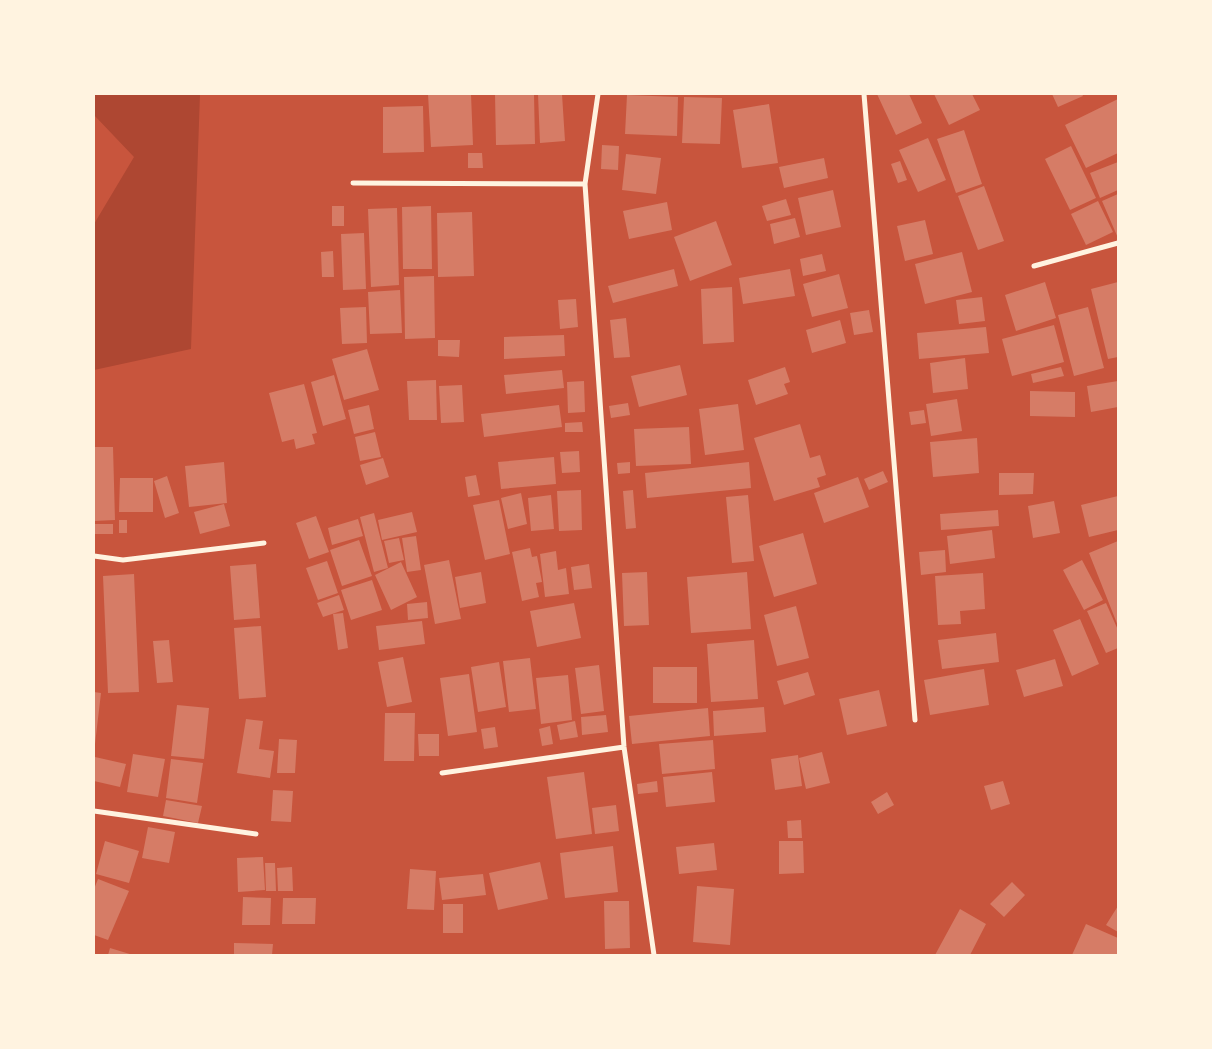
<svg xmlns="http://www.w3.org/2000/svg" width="1212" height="1049" font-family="Raleway,sans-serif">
  <rect width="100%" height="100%" fill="#c8553d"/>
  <!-- green -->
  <path fill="#ae4732" d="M94,94H200L191,349L94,370V224L134,157L94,115Z"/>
  <!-- building -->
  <path fill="#d67c66" d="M428,94H471L473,145L431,147Z
    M495,94H534L535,144L496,145Z
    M538,94H562L565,141L540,143Z
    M877,94H909L922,123L896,135Z
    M934,94H972L980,110L949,125Z
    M1052,94H1082L1083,96L1058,107Z
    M627,95L678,97L677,136L625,134Z
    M684,97L722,98L720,144L682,143Z
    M1118,99V153L1086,168L1065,125Z
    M769,104L778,163L742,168L733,110Z
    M423,106L424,152L383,153V107Z
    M964,130L982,184L956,193L937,139Z
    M928,138L946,180L918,192L899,150Z
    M602,145L619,146L618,170L601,169Z
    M1071,146L1096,198L1070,210L1045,159Z
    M468,153H482L483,168H468Z
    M626,154L661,158L656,194L622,190Z
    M824,158L828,178L784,188L779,167Z
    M900,161L907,180L898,183L891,164Z
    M1118,162V190L1100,198L1090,173Z
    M984,186L1004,241L978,250L958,196Z
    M833,190L841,227L806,235L798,198Z
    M1118,194V238L1102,201Z
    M786,199L791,215L767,221L762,206Z
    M1098,201L1113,232L1086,245L1071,214Z
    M667,202L672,230L629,239L623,211Z
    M332,206H344V226H332Z
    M431,206L432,269H403L402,207Z
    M397,208L399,285L371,287L368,209Z
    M472,212L474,276L438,277L437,213Z
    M795,218L800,237L774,244L770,224Z
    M925,220L933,254L905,261L897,226Z
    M716,221L732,265L690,281L674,237Z
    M364,233L366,289L343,290L341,234Z
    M333,251L334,277H322L321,252Z
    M962,252L972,292L925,304L915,264Z
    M822,254L826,271L803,276L800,259Z
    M674,269L678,286L613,303L608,286Z
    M790,269L795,296L743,304L739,278Z
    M839,274L848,308L812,317L803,284Z
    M434,276L435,338L405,339L404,277Z
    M1045,282L1056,318L1016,331L1005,295Z
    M1118,282V357L1108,359L1091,289Z
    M732,287L734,342L703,344L701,289Z
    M400,290L402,333L370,334L368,292Z
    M982,297L985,321L959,324L956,300Z
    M576,299L578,327L560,329L558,300Z
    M366,307L367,343L342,344L340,308Z
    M1088,307L1104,368L1074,376L1058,315Z
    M869,310L873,332L854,335L850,313Z
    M626,318L630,357L614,358L610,320Z
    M840,320L846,343L812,353L806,330Z
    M1054,325L1064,362L1012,376L1002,339Z
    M986,327L989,353L919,359L917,333Z
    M564,335L565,356L504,359V337Z
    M438,340H460L459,357L438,356Z
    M367,349L379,390L344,400L332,359Z
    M965,358L968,389L933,393L930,363Z
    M680,365L687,395L639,407L631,376Z
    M785,367L790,382L784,384L788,394L756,405L748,380Z
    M1061,367L1064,376L1033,383L1031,374Z
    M562,370L564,388L506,394L504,375Z
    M334,375L346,419L323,426L311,382Z
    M436,380L437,420H409L407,381Z
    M584,381L585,412L568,413L567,382Z
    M1118,381V407L1091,412L1087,386Z
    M304,384L317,433L312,434L315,444L296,449L294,439L282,442L269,393Z
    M462,385L464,422L441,423L439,386Z
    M1030,391L1075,392V417L1030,416Z
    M957,399L962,431L931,436L926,404Z
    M628,403L630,415L611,418L609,406Z
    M738,404L744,450L705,455L699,409Z
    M369,405L374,429L354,434L348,410Z
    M559,405L562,427L484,437L481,414Z
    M924,410L926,423L911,425L909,412Z
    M582,422L583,432H565V423Z
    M800,424L810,458L820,455L826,475L817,478L820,487L774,501L754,438Z
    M689,427L691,464L636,466L634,429Z
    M375,432L381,457L360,461L355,437Z
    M977,438L979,473L933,477L930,442Z
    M94,447H113L115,520L94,521Z
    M579,451L580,472L562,473L560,452Z
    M554,457L556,484L501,489L498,462Z
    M383,458L389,477L366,485L360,465Z
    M224,462L227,503L189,507L185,466Z
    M630,462V473L618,474L617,463Z
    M749,462L751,488L647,498L645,473Z
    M883,471L888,482L869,490L864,479Z
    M999,473H1034L1033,494L999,495Z
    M476,475L480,495L468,497L465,477Z
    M167,476L179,513L165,518L154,481Z
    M858,477L869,507L824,523L814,493Z
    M120,478H153V512H119Z
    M581,490L582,530L559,531L557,491Z
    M633,490L636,528L626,529L623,491Z
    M521,493L527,524L508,529L501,498Z
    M551,495L554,529L531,531L528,498Z
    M748,495L754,561L732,563L726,497Z
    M1118,496V530L1089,537L1081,505Z
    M499,500L510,554L485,560L473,505Z
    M1054,501L1060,533L1033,538L1028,506Z
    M224,504L230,526L200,534L194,512Z
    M998,510L999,526L941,530L940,514Z
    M412,512L417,532L382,540L378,520Z
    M374,513L388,568L374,572L360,517Z
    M316,516L329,552L309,559L296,523Z
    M358,519L363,536L332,545L328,528Z
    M119,520H127V533H119Z
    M94,524H113V534H94Z
    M992,530L995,558L950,564L947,536Z
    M803,533L817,584L774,597L759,546Z
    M416,536L421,570L407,572L402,538Z
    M399,538L404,560L389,563L384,541Z
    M359,540L372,576L342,586L330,550Z
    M1118,541V626L1089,553Z
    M530,548L532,557L537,556L542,582L536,583L539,597L522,601L512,552Z
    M945,550L946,572L921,575L919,552Z
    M556,551L558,570L566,568L569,594L545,597L540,554Z
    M449,560L461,619L435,624L424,565Z
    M1082,560L1103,600L1084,610L1063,570Z
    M327,561L338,593L318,600L306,568Z
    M401,562L417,597L391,610L375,575Z
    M256,564L260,618L234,620L230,566Z
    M589,564L592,588L574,590L571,567Z
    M481,572L486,603L460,608L455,577Z
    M647,572L649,625L624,626L622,573Z
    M747,572L751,629L691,633L687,577Z
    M983,573L985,609L960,611L961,624L938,625L935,576Z
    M134,574L139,692L108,693L103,576Z
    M372,580L382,610L351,620L341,590Z
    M339,595L344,610L323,617L317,603Z
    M427,602L428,618L408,620L407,604Z
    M574,603L581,638L537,647L530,611Z
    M1106,603L1118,630V648L1106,653L1087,611Z
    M796,606L809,658L777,666L764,615Z
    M343,613L348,648L338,650L333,614Z
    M1080,619L1099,664L1072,676L1053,630Z
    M422,621L425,644L379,650L376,626Z
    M261,626L266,697L239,699L234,628Z
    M996,633L999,662L942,669L938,640Z
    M169,640L173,682L157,683L153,641Z
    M754,640L758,699L711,702L707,644Z
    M403,657L412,702L387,707L378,662Z
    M530,658L536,709L509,712L503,661Z
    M1055,659L1063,686L1024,697L1016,670Z
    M499,662L506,707L478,712L471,667Z
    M599,665L604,711L581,714L575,668Z
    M653,667H697V703H653Z
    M984,669L989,705L930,715L924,680Z
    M808,672L815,695L784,705L777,681Z
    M469,674L477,732L448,736L440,678Z
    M568,675L572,720L541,724L536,678Z
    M879,690L887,726L847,735L839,699Z
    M94,692L101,693L95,744H94Z
    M177,705L209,708L204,759L171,756Z
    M764,707L766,732L714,736L713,711Z
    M708,708L710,736L632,744L629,716Z
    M385,713H415L414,761H384Z
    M606,715L608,732L582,735L581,717Z
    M246,719L263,721L259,749L274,751L270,778L237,773Z
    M575,721L578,737L560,740L557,725Z
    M550,726L553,744L542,746L539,729Z
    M495,727L498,747L484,749L481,729Z
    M418,734H439V756H419Z
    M279,739L297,740L295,773H277Z
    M713,740L715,769L662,774L659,744Z
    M822,752L830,783L806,789L799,758Z
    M133,754L165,759L158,797L127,792Z
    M798,755L802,786L775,790L771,759Z
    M95,757L126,764L120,787L94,781Z
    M171,759L203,763L197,803L166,798Z
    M584,772L592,834L556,839L547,777Z
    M712,772L715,802L666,807L663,777Z
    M657,781L658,792L638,794L637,784Z
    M1003,781L1010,804L991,810L984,786Z
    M273,790L293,791L291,822L271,821Z
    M887,792L894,805L878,814L871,802Z
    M166,800L202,806L198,823L163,816Z
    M616,805L619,831L595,834L592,808Z
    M801,820L802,838H788L787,821Z
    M148,827L175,832L169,863L142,858Z
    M105,841L139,851L129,883L96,874Z
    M779,841H803L804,873L779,874Z
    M714,843L717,870L679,874L676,847Z
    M613,846L618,892L565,898L560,853Z
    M263,857L265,890L238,892L237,858Z
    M540,862L548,899L498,910L489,873Z
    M265,863H275L276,891H266Z
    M292,867L293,891H278L277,868Z
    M410,869L436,871L434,910L407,909Z
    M483,874L486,895L442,900L439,878Z
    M98,879L129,891L108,940L94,935V889Z
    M1012,882L1025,895L1004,917L990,904Z
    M697,886L734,889L730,945L693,942Z
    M243,897L271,898L270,925H242Z
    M283,898H316L315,924H282Z
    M604,901H629L630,948L605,949Z
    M443,904H463V933H443Z
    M1118,906V932L1106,925Z
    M960,909L986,924L970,955H935Z
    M1086,924L1118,938V955H1072Z
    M234,943L273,944L272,955H234Z
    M110,948L133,955H108Z"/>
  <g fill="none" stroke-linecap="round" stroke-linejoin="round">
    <!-- minor -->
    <path stroke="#fff3e0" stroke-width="5" d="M598,94L585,184L624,747L654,955
      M864,94L915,720
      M353,183L585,184
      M1034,266L1118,243
      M94,556L123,560L264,543
      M442,773L624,747
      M94,811L256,834"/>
  </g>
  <!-- border -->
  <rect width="1212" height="1049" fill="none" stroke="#fff3e0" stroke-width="190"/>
</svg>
